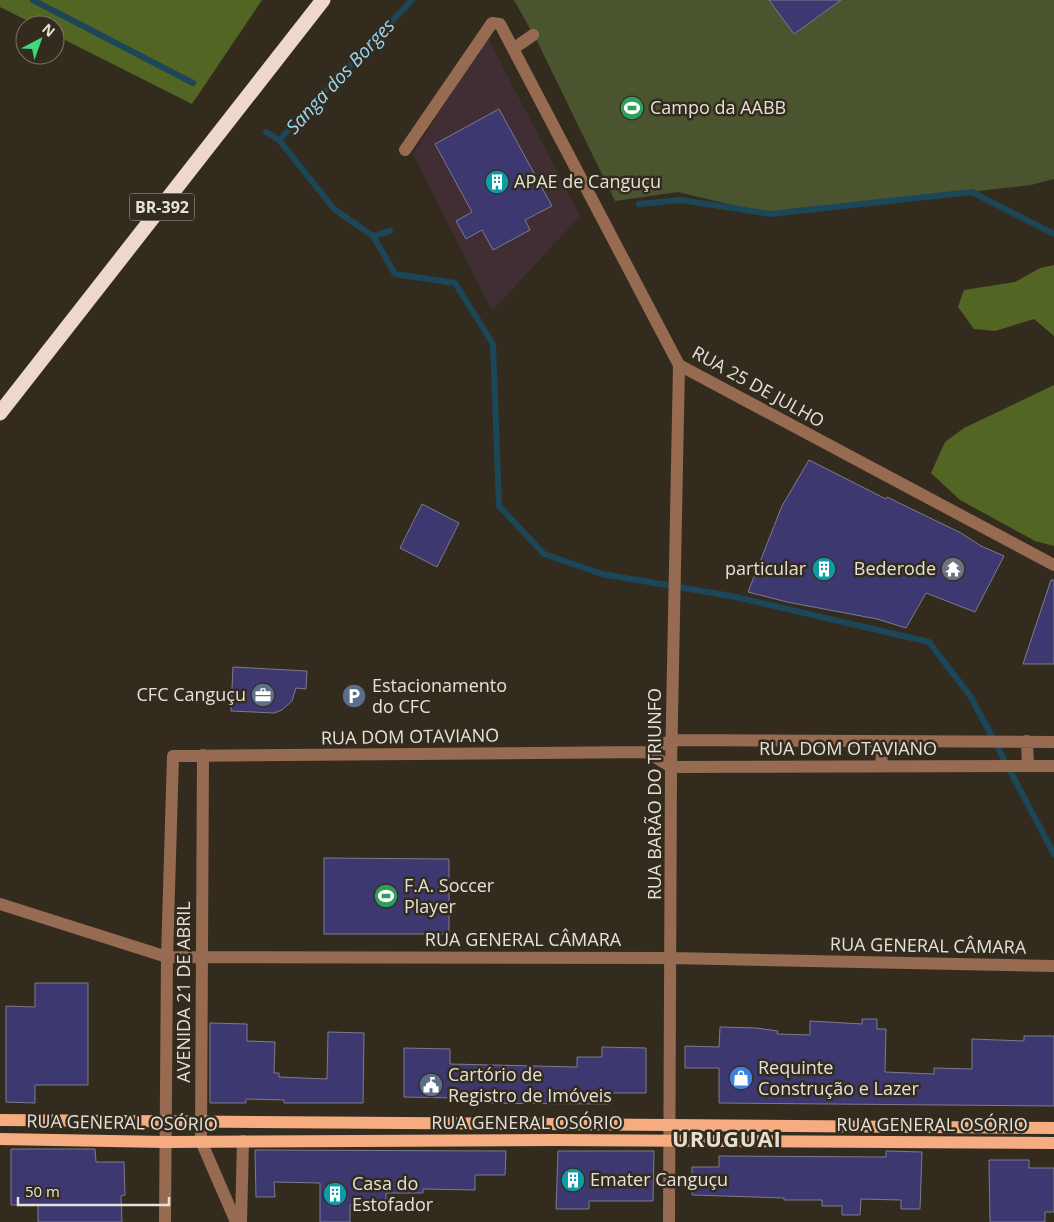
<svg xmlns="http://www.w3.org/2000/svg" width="1054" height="1222" font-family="'Open Sans',sans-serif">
  <rect width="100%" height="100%" fill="#332c1e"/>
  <!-- education -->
  <path fill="#412e34" d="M487,36L580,216L492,311L413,154Z"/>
  <!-- green -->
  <path fill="#4a5530" d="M514,0H1054V179L1031,185L770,214L678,192L615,201L538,43Z"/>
  <!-- forest -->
  <path fill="#536522" d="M0,0H262L192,104L55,35V25H36L0,7Z
    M1054,265V336L1034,319L995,331L974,329L958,307L964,290L1015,282L1040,268Z
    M1054,385V546L1035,541L960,500L931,473L945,442L964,428Z"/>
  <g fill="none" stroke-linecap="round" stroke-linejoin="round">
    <!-- stream -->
    <path stroke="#1b4758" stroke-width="6" d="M33,0L193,83
      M266,132L279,140L412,0
      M279,140L334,209L373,236L390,231
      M639,204L681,200L770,214L972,192L1054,234
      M373,236L395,274L455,283L493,344L499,506L544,554L602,574L731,596L929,642L971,697L1054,854"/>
  </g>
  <!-- building -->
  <path fill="#3d3870" stroke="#7b7b8d" d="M769,0H841L794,34Z
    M499,109L552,206L525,220L530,230L493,250L482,230L466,239L456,221L472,212L435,144Z
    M809,460L886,499L887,497L961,533L981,546L1004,556L975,612L926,593L906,628L877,619L787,602L748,592L782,506Z
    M422,504L459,523L437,567L400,548Z
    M1051,580H1054V664H1023Z
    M233,667L307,671L306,689L296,688L292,701L282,710L274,713L231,711Z
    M324,858L449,859V934H324Z
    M35,983H88V1085H35V1103L6,1102V1006L35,1007Z
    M862,1019H877V1029H886L885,1072L934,1074V1068L972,1069V1039L1024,1041V1036H1054V1106L719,1103V1068H685V1046L719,1047L720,1027L756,1028L778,1031L777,1034L810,1035V1021L862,1024Z
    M210,1023L247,1024V1041L275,1042L274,1073H279V1077L327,1079L328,1032L364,1033L363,1103H284V1100L246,1099V1103H210Z
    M602,1047L646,1048V1093H609V1104L457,1103V1098L404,1097V1048L450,1049V1064L577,1067V1057H602Z
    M11,1149H95L96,1162H124L125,1195L121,1196L122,1222H38V1205H11Z
    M255,1150L506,1151L505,1175H475V1190L423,1189V1193H386V1206L350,1205V1222H320V1183L274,1182L275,1197H256Z
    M558,1151H654L653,1201H589V1209H556Z
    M886,1151L922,1152L920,1209H901V1200L861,1199L860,1215H842V1206H822V1200H784V1198L692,1195V1167H719V1156L886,1157Z
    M989,1160H1029V1168H1054V1212H1045V1222H990Z"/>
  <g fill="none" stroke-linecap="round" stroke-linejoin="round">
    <!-- minor -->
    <path stroke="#976b51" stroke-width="12" d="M513,49L533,35
      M405,150L492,23L500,24L679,365L1054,565
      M1027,741L1028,766
      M647,752L671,767L1054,766
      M203,755L201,1141L236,1222
      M881,766L883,741
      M0,904L167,957L672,958L1054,966
      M165,1222L167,957L173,756L647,752L672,740L1054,742
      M241,1222L243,1141
      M669,1222L671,767L679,365"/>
    <!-- major -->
    <path stroke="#f6ac81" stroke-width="12" d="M0,1120L1054,1128
      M0,1139L165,1142L553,1140L1054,1143"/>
    <!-- highway -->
    <path stroke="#eed8cb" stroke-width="15" d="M0,413L323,0"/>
  </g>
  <!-- icons -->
  <defs>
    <g id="stadium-disc" transform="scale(1.25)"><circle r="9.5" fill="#2e9e5b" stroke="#332c1e"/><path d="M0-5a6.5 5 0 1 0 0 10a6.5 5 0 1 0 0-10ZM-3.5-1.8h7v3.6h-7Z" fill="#fff"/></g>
    <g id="building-disc" transform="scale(1.25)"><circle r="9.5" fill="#0f9aa8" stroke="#332c1e"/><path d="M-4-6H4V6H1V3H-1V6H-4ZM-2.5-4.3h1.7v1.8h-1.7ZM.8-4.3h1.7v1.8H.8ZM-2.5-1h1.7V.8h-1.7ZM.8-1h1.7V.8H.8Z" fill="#fff"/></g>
    <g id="temple-disc" transform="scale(1.25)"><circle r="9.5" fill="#6b7280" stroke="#332c1e"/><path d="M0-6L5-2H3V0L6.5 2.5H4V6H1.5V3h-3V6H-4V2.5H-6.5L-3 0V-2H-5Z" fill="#fff"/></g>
    <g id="office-disc" transform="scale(1.25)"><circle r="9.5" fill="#5c6f8a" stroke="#332c1e"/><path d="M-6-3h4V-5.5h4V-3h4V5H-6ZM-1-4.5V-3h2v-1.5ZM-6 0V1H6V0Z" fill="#fff"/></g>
    <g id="parking-disc" transform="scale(1.25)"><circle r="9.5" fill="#5c6f8a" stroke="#332c1e"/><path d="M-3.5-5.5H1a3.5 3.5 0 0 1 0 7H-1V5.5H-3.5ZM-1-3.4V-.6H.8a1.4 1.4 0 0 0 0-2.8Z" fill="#fff"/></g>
    <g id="shop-disc" transform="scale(1.25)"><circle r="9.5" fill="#3f7fe0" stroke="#332c1e"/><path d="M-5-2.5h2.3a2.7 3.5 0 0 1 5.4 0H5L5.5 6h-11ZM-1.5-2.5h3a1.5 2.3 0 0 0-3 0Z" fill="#fff"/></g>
    <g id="civic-disc" transform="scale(1.25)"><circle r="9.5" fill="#5c6f8a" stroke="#332c1e"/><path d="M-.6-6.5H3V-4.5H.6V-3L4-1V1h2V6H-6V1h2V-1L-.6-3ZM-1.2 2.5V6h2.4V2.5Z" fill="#fff"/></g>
  </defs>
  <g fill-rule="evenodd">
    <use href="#stadium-disc" x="632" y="108"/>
    <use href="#building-disc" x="497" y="182"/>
    <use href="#building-disc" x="824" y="569"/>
    <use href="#temple-disc" x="953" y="569"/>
    <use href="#office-disc" x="263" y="695"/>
    <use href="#parking-disc" x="354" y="696"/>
    <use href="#stadium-disc" x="386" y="896"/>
    <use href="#shop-disc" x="741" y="1078"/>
    <use href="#civic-disc" x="431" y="1085"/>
    <use href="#building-disc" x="573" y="1180"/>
    <use href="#building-disc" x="335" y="1194"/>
  </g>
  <g text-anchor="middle" stroke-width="5" stroke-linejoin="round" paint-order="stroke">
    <!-- shield labels -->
    <rect fill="#332c1e" stroke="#b0aba0" stroke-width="1" x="129.5" y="193.5" width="65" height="27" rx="4"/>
    <g font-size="16" font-weight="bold" fill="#e6e1d8">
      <text x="162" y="213">BR-392</text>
    </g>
    <!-- poi labels -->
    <g font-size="18" fill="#e6e1d8" stroke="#332c1e" text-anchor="start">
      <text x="650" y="114">Campo da AABB</text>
      <text x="514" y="188">APAE de Canguçu</text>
      <text x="806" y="575" text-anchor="end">particular</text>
      <text x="936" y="575" text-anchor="end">Bederode</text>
      <text x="372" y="692">Estacionamento<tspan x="372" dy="21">do CFC</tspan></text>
      <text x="246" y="701" text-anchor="end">CFC Canguçu</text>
      <text x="404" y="892">F.A. Soccer<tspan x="404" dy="21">Player</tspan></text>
      <text x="758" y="1074">Requinte<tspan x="758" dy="21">Construção e Lazer</tspan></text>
      <text x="448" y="1081">Cartório de<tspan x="448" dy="21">Registro de Imóveis</tspan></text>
      <text x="590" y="1186">Emater Canguçu</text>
      <text x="352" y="1190">Casa do<tspan x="352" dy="21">Estofador</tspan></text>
    </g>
    <!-- street labels -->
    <g font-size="18" fill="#e6e1d8" stroke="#332c1e">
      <text transform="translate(758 387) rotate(29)" y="6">RUA 25 DE JULHO</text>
      <text transform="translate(410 737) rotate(-1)" y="6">RUA DOM OTAVIANO</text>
      <text x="848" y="755">RUA DOM OTAVIANO</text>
      <text transform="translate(655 794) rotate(-90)" y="6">RUA BARÃO DO TRIUNFO</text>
      <text x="523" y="946">RUA GENERAL CÂMARA</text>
      <text transform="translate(928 946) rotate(1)" y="6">RUA GENERAL CÂMARA</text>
      <text transform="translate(184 992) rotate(-90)" y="6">AVENIDA 21 DE ABRIL</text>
      <text transform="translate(122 1123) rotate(1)" y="6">RUA GENERAL OSÓRIO</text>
      <text x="527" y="1129">RUA GENERAL OSÓRIO</text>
      <text x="932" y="1131">RUA GENERAL OSÓRIO</text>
    </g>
    <!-- water labels -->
    <g font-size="19" font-style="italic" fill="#99d7f3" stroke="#332c1e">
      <text transform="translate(340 76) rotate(-47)" y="7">Sanga dos Borges</text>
    </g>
    <!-- district labels -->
    <g font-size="22" font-weight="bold" letter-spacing="1" fill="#e7decc" stroke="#332c1e">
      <text x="727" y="1147">URUGUAI</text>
    </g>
  </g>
  <!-- north arrow -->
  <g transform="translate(40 40) rotate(41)"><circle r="24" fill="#332c1e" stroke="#7b7468"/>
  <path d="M0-4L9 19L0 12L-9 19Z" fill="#41d77c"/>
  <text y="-8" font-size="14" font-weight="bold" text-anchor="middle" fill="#e6e1d8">N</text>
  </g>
  <!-- scale -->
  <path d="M18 1197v8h151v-8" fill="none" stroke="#e6e1d8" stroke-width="2.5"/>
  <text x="25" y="1197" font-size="15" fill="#e6e1d8" stroke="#332c1e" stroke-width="4" paint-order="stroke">50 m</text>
</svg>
